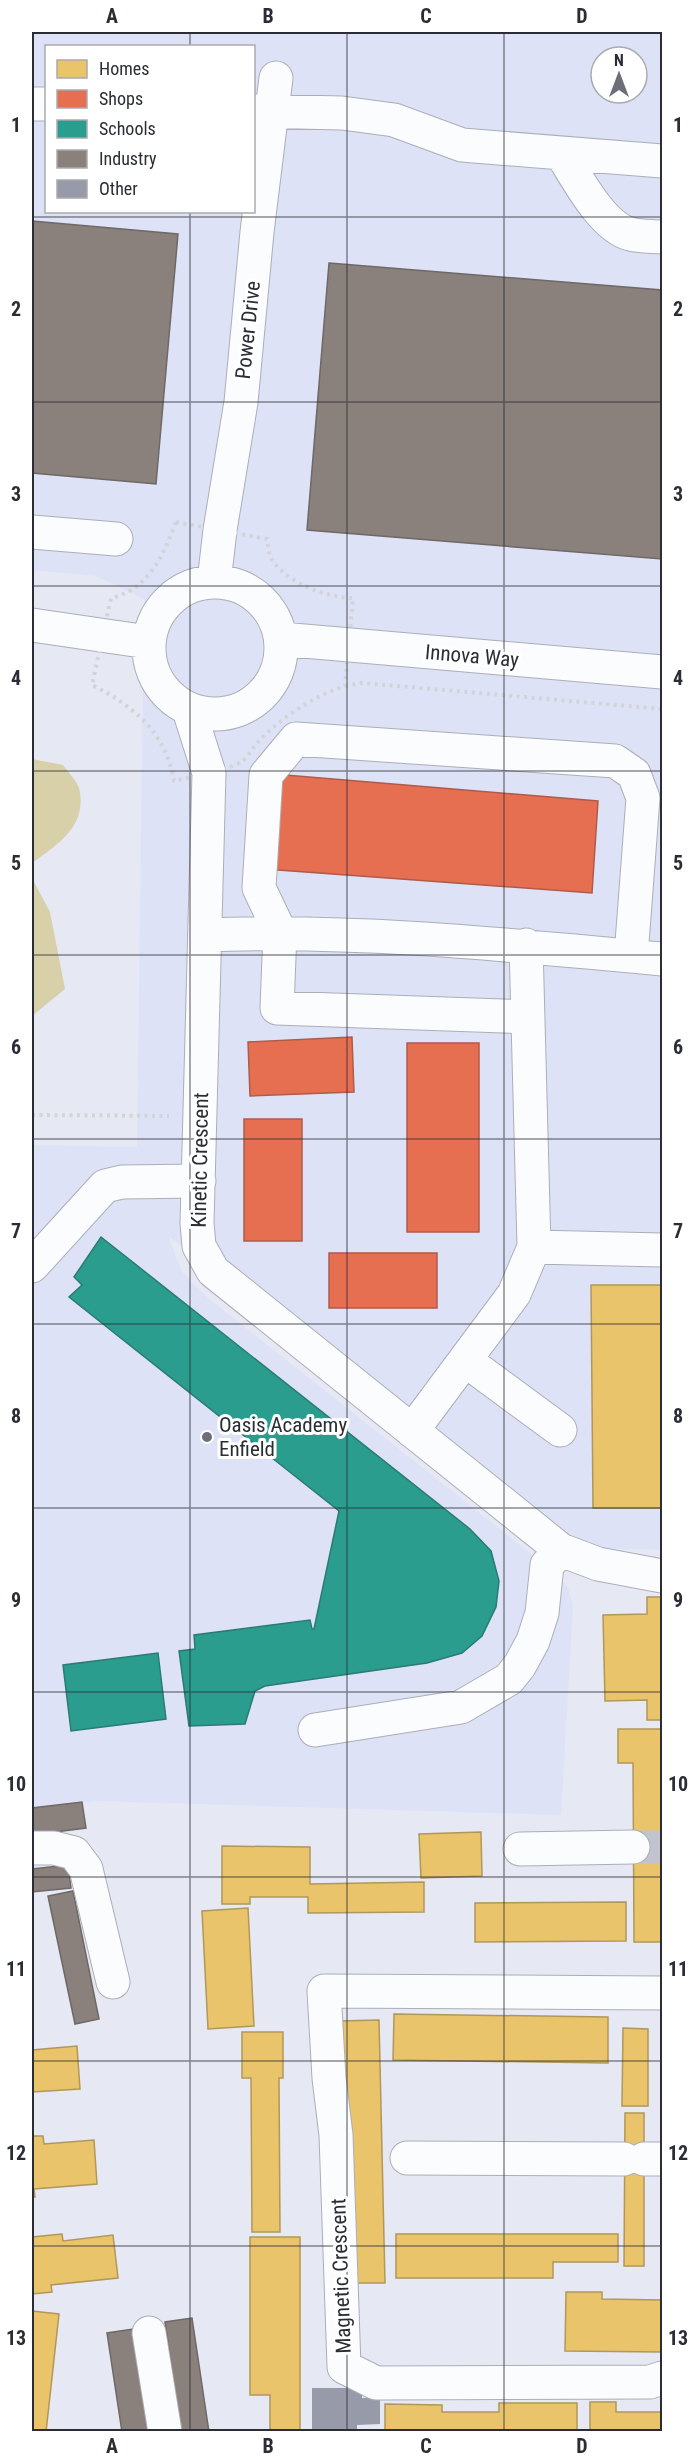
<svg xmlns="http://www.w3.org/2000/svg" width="694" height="2463" font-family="'Roboto Condensed',sans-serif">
  <rect width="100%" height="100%" fill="#e6e8f4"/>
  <!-- built -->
  <path fill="#dee2f7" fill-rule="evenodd" d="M32,32H662V1550L589,1548L168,1236L182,1272L208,1298L558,1575L568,1588L573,1606L561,1815L97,1801L32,1809V1145L137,1147L144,599L96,576L32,570ZM46,46H254V212H46ZM601,57H637V93H601Z"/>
  <!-- water -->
  <path fill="#d7d0a8" d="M32,759L63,765C67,771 77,781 79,788C88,826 58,844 32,863Z
    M32,878L50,912L65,989L32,1016Z"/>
  <!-- homes -->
  <path fill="#e9c46a" stroke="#b0975a" stroke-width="1.5" d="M591,1285H662V1508H593Z
    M647,1597H662V1720H647V1700L605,1701L603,1615L647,1614Z
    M618,1729H662V1942H634L633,1763H618Z
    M481,1832L482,1876L421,1878L419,1834Z
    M222,1846L310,1847V1884L424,1882V1912L308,1913V1897H250V1904H222Z
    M626,1902V1941L475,1942V1903Z
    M248,1908L254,2026L208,2029L202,1911Z
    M394,2014L608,2017V2063L393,2060Z
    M379,2020L385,2283H344L339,2021Z
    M623,2028L648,2029V2106H622Z
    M242,2032H283V2078H279L280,2232H252L251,2078H242Z
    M77,2046L80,2089L32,2092V2050Z
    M625,2113H644V2266H624Z
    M32,2136H43L44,2144L94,2140L97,2184L34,2189L35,2197H32Z
    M62,2234L63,2241L113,2235L118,2278L51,2285L52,2292L32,2294V2237Z
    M396,2234H618V2262H553V2278H396Z
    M250,2237H300V2432H270V2395H250Z
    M566,2292H602V2299L662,2300V2352L565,2351Z
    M32,2311L59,2314L46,2432H32Z
    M590,2402H616V2412H662V2432H590Z
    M499,2403H577V2432H385V2404L442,2405V2412H499Z"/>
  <!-- shops -->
  <path fill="#e76f51" stroke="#af5b49" stroke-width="1.5" d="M273,774L598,801L592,893L265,869Z
    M352,1037L354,1092L250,1096L248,1042Z
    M407,1043H479V1232H407Z
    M244,1119H302V1241H244Z
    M329,1253H437V1308H329Z"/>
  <!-- schools -->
  <path fill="#2a9d8f" stroke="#2a7b74" stroke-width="1.5" d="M101,1237L470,1529L491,1551L499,1581L496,1607L482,1636L462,1653L427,1663L265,1686L255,1691L245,1724L189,1726L179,1651L195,1649L194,1635L310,1620L312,1629H314L339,1511L69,1297L82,1285L74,1277Z
    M158,1653L166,1719L71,1731L63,1665Z"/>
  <!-- industry -->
  <path fill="#8a817c" stroke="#6e6867" stroke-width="1.5" d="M32,221L178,234L156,484L32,473Z
    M329,263L662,290V559L307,530Z
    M82,1802L86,1828L32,1835V1808Z
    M68,1865L71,1888L32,1892V1869Z
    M73,1891L99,2019L75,2024L48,1896Z
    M192,2318L209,2432H181L165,2322Z
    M133,2329L149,2432H122L107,2333Z"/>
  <!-- building -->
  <path fill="#979aa9" d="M312,2388H362V2398H380V2424L357,2425V2432H312Z"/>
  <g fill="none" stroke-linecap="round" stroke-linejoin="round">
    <!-- minor-tunnel -->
    <path stroke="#c1c3ce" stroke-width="33" stroke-dasharray="33 16" stroke-linecap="butt" d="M633,1847H662"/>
    <!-- minor casing -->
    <g stroke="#acaeb7" stroke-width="35">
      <path id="minor" d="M32,104H46
        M254,111L342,113L394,120L462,145L662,161
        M561,153C576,176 601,226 630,234C640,237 652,236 662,237
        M32,532L116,539
        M149 648a66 66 0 1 1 132 0a66 66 0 1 1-132 0Z
        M214,582L220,530L241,402L257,232L276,78
        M32,625L148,642
        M281,639L662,672
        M189,710L209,773L197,1223L199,1246L213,1271L561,1550L598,1564L662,1576
        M205,935C357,929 510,945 662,959
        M528,1017L277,1008L280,932L259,888L266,775L296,739L615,761L634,774L643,798L631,956
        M534,1247L662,1250
        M32,1266L105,1186L122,1182L199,1181
        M465,1360L560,1430
        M412,1431L514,1294L534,1247L526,945
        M315,1730L461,1707L509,1679L520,1665L533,1641L542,1613L547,1565L561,1550
        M32,1848H54L74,1853L86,1869L113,1982
        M520,1849L633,1847
        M662,1993L324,1991L329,2078L336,2135L344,2367L376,2383L650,2382L662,2378
        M407,2158L624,2159
        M644,2159H662
        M149,2333L165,2432"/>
    </g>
    <!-- path -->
    <path stroke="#d3d4d8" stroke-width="4" stroke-dasharray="3 4.5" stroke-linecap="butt" d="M176,522L267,539C268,543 268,549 269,553C279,581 327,598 353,598L345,686C314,696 282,717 259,741C253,747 248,757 241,762C231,769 188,778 174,781C166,733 134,706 92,685L111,598C149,589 163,556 176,522Z
      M345,686L361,683L386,685L662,709
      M32,1115L169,1116"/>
    <!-- minor -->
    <use href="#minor" stroke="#fbfcfd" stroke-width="33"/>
  </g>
  <!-- grid -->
  <path fill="none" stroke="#2b2d35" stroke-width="1.5" stroke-opacity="0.55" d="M190,32V46M347,32V2432M504,32V2432M190,212V2432M32,217H662M32,402H662M32,586H662M32,771H662M32,955H662M32,1139H662M32,1324H662M32,1508H662M32,1692H662M32,1877H662M32,2061H662M32,2246H662"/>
  <!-- markers -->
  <circle fill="#6c6e78" stroke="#fff" stroke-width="2" cx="207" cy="1437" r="6"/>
  <g text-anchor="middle" stroke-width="6" stroke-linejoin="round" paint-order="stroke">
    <!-- street labels -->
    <g font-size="21" fill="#2b2d35" stroke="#fff">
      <text transform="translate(248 330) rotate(-84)" y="7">Power Drive</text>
      <text transform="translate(472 656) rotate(5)" y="7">Innova Way</text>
      <text transform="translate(200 1160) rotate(-89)" y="7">Kinetic Crescent</text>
      <text transform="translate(341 2276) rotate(-92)" y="7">Magnetic Crescent</text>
    </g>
    <!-- poi labels -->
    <g font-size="21" fill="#2b2d35" stroke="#fff" text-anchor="start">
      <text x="219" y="1432">Oasis Academy<tspan x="219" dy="24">Enfield</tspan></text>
    </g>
  </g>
  <!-- border -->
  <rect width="694" height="2463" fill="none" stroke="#ffffff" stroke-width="66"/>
  <!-- legend -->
  <rect x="45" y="45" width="210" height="168" fill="#ffffff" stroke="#aaabae" stroke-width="1.5"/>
  <rect x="57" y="60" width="30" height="18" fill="#e9c46a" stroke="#aaabae" stroke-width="1.5"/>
  <text x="99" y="75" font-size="18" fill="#2b2d35">Homes</text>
  <rect x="57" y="90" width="30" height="18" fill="#e76f51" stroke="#aaabae" stroke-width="1.5"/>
  <text x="99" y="105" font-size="18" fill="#2b2d35">Shops</text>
  <rect x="57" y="120" width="30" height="18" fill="#2a9d8f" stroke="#aaabae" stroke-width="1.5"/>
  <text x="99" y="135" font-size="18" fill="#2b2d35">Schools</text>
  <rect x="57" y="150" width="30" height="18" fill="#8a817c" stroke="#aaabae" stroke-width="1.5"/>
  <text x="99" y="165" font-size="18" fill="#2b2d35">Industry</text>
  <rect x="57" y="180" width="30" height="18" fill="#979aa9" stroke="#aaabae" stroke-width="1.5"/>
  <text x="99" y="195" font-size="18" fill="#2b2d35">Other</text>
  <!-- north arrow -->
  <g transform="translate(619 75)"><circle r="28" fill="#ffffff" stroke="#aaabae" stroke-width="1.5"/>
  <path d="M0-4.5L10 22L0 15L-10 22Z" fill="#6c6e78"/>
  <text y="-9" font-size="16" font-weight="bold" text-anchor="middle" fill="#2b2d35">N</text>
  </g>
  <rect x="33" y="33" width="628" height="2397" fill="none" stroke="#2b2d35" stroke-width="2"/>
  <g font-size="20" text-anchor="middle" font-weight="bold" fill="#2b2d35">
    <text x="112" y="23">A</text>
    <text x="268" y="23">B</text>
    <text x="426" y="23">C</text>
    <text x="582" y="23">D</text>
    <text x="16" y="132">1</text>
    <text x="678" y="132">1</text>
    <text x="16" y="316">2</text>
    <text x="678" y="316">2</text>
    <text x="16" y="501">3</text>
    <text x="678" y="501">3</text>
    <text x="16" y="685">4</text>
    <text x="678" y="685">4</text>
    <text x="16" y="870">5</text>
    <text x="678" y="870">5</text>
    <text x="16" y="1054">6</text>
    <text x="678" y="1054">6</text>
    <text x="16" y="1238">7</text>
    <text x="678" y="1238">7</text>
    <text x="16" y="1423">8</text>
    <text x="678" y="1423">8</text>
    <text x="16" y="1607">9</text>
    <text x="678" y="1607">9</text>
    <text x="16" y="1791">10</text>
    <text x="678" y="1791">10</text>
    <text x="16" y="1976">11</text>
    <text x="678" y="1976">11</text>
    <text x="16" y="2160">12</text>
    <text x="678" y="2160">12</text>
    <text x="16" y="2345">13</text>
    <text x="678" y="2345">13</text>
    <text x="112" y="2453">A</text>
    <text x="268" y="2453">B</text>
    <text x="426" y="2453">C</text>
    <text x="582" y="2453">D</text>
  </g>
</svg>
